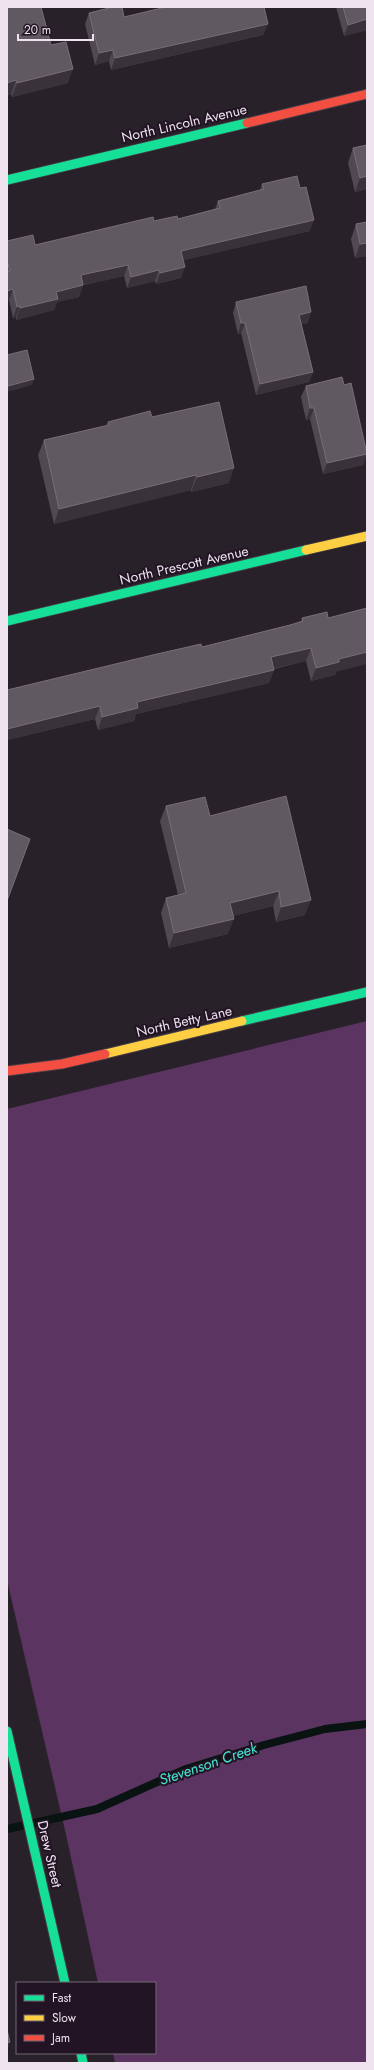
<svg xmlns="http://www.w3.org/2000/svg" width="374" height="2070" font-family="Jost,sans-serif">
  <rect width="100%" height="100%" fill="#29212a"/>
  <!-- green -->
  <path fill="#5b3461" d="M367,1021V2063H115L113,2053H155V1983H98L67,1839L7,1580V1109Z"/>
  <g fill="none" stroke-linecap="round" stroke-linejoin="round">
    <!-- stream -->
    <path stroke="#081312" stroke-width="8" d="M7,1829L97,1809L186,1769L264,1745L325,1729L367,1724"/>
    <!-- fast casing -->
    <g stroke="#443d45" stroke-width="11">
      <path id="fast" d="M7,180L247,123
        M7,621L306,550
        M242,1021L367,992
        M7,1731L65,1983
        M81,2053L83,2063"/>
    </g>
    <!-- slow casing -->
    <g stroke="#443d45" stroke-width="11">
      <path id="slow" d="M306,550L367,536
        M105,1054L242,1021"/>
    </g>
    <!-- jam casing -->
    <g stroke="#443d45" stroke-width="11">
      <path id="jam" d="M247,123L367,94
        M7,1071L62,1064L105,1054"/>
    </g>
    <!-- fast -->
    <use href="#fast" stroke="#16e098" stroke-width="9"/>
    <!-- slow -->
    <use href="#slow" stroke="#ffcf43" stroke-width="9"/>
    <!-- jam -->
    <use href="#jam" stroke="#f24e42" stroke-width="9"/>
  </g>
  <!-- wall -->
  <path fill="#504951" d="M7,7L51,45L68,83L12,97L11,94L7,96Z
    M336,7H367V30L344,36Z
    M89,13L124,17L268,24L263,35L111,70L109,61L95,65L85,24Z
    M367,145V189L355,192L348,163L353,148Z
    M262,184L310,231L183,260L181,278L156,284L155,281L127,288L124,276L83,285L79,297L57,302L54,310L16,320V317L13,318L9,300L7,301V241L35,245L154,221L178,219L215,209L218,201L260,190Z
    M367,222V256L355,258L351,239L356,224Z
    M236,302L308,323L301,324L313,372L309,382L256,395L241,333L238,334L233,313Z
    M344,385L367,452V454L363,465L323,474L310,419L306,420L301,397L306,386Z
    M152,417L229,483L191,492V490L54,524L38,455L44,440L106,426L108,422Z
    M302,618L336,672L335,675L311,681L306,661L274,669L269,683L136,714L134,721L98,730L95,719L7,740L202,647L301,622Z
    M166,806L210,816L305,915L276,922L273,906L233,916L228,934L169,948L161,913L166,898L178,895L160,821Z"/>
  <!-- shaded-wall -->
  <path fill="#39323a" d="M367,19V30L344,36L348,25Z
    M268,24L263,35L111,70L115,58Z
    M113,50L109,61L95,65L99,53Z
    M73,69L68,83L12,97L17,83Z
    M16,80L11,94L7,96V83Z
    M367,176V189L355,192L360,178Z
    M314,220L310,231L177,262L181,251Z
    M367,243V256L355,258L360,244Z
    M128,265L124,276L77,287L81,275Z
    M185,267L181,278L156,284L160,273Z
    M159,270L155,281L127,288L131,277Z
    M83,285L79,297L57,302L54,310L16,320L20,308L56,292Z
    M13,289L9,300L7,301V291Z
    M20,306L16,317L13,318L17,307Z
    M311,312L308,323L295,325L299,315Z
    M241,323H245L241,333L238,334Z
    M313,372L309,382L256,395L260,384Z
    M34,379L32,385L7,392V389L8,386Z
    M310,408H314L310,419L306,420Z
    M367,454L363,465L323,474L327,463Z
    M234,468L229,483L191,492L197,477Z
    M196,475L191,490L54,524L59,509Z
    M311,648L306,661L266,670L271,657Z
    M367,652V664L336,672L335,675L311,681L316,668L339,659Z
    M274,670L269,683L136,714L134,721L98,730L102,717L137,702Z
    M100,706L95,719L7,740V729Z
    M279,891L273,906L225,918L230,903Z
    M311,900L305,915L276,922L281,907Z
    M234,919L228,934L169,948L174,933Z
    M10,2042L7,2049V2043Z"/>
  <!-- building -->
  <path fill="#615962" stroke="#776e78" d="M7,7H41L51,45L66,42L73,69L17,83L16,80L7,83Z
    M113,7H122L124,17L166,7H264L268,24L115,58L113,50L99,53L89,13Z
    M343,7H367V19L348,25Z
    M367,145V176L360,178L353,148Z
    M297,176L300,188L306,187L314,220L181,251L185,267L160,273L159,270L131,277L128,265L81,275L83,285L56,292L58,299L20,308V306L17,307L13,289L7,291V271H10L7,260V241L33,235L35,245L153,217L154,221L177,216L178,219L220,208L218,201L264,189L262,184Z
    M367,222V243L360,244L356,224Z
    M306,286L311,312L299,315L313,372L260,384L245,323H241L236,302Z
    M27,350L34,379L8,386L7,381V355Z
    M342,377L344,385L351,383L367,454L327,463L314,408H310L306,386Z
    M219,402L234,468L197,477L196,475L59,509L44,440L109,425L108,422L150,411L152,417Z
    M367,608V652L339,659V662L316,668L311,648L271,657L274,670L137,702L138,708L102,717L100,706L7,729V690L157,654L201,644L202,647L290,625L303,621L302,618L327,612L328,618Z
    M286,796L311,900L281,907L279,891L230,903L234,919L174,933L166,898L186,893L166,806L205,797L210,816Z
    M7,829L30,839L7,901Z
    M7,2030L10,2042L7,2043Z"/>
  <g text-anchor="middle" stroke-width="4" stroke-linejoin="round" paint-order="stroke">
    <!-- street labels -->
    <g font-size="14" fill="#ede2ee" stroke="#221424">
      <text transform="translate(184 123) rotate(-13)" y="5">North Lincoln Avenue</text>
      <text transform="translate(184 565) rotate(-13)" y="5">North Prescott Avenue</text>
      <text transform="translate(184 1021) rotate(-13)" y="5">North Betty Lane</text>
      <text transform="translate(50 1854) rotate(77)" y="5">Drew Street</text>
    </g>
    <!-- water labels -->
    <g font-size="15" font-style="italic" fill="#45e7d1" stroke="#221424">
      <text transform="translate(208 1764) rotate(-19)" y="5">Stevenson Creek</text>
    </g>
  </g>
  <!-- border -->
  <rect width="374" height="2070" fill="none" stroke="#ede2ee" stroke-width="16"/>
  <!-- legend -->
  <rect x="16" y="1982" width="140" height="72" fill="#221424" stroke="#736675"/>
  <rect x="24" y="1995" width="20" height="6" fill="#16e098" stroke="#736675"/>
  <text x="52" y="2002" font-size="12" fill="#ede2ee">Fast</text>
  <rect x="24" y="2015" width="20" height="6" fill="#ffcf43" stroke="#736675"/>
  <text x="52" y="2022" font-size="12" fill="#ede2ee">Slow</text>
  <rect x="24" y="2035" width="20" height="6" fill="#f24e42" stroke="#736675"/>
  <text x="52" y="2042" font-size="12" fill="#ede2ee">Jam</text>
  <!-- scale -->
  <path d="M18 34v6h75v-6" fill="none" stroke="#ede2ee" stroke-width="2"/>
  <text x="24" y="34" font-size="12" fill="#ede2ee" stroke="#221424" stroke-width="3" paint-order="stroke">20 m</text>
</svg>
